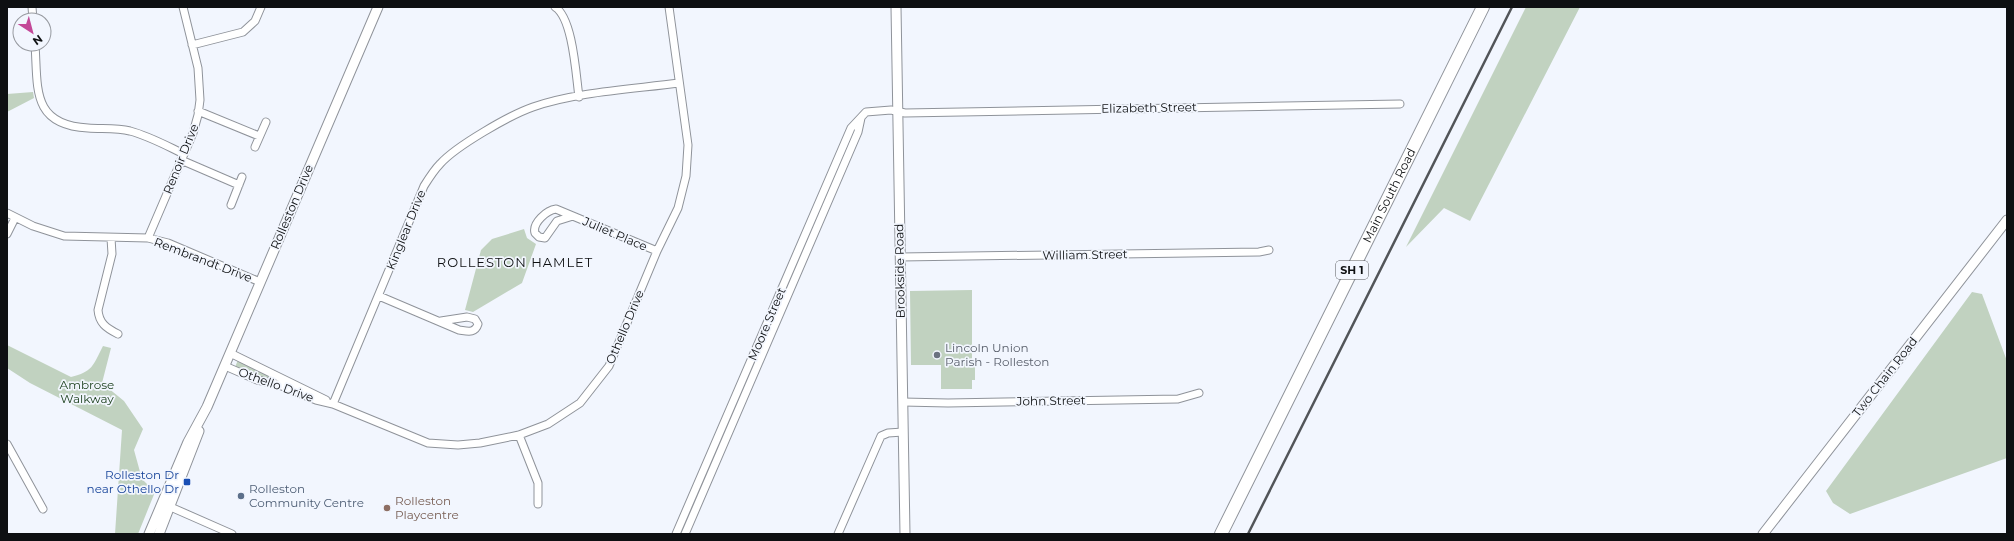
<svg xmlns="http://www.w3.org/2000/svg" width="2014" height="541" font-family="Montserrat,sans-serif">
  <rect width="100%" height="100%" fill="#f2f6fe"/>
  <!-- green -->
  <path fill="#c1d2c0" d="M1526,7H1580L1470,221L1444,208L1406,247Z
    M33,92L34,98L7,112V94Z
    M524,229L527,238L536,244L522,283L473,312L465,310L481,250L492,239Z
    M972,290V366L975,367V380H972V389H941V365H911L910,291Z
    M1972,292L1982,294L2007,361V458L1850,514L1833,503L1826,491Z
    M7,345L71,377C92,372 93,366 103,346L111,348L102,383L124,401L143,429L134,450L142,479L155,492L138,534H115L122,430L30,383L7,368Z
    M238,360L317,396L264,380L235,367Z"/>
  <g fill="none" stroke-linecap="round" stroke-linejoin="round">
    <!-- street casing -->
    <g stroke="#8f939a" stroke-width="9">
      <path id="street" d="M32,7L33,20
        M555,7C573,18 576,76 579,97
        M35,44C38,88 31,125 88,128C102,129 117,128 130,131C149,136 167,146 184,154
        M192,45L243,32L255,21L261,7
        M198,111L259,136
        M255,147L266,122
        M181,160L239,185
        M231,205L242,177
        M7,213L33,226L64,236L148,238L168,243L260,282
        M573,216L557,221L545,238L539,237L535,233C532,223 547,210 556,209L657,251
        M7,234L15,218
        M111,238L112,254L98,310C99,323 106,328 118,334
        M148,238L193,133L198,115L200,100L198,68L183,7
        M900,257L1259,252L1269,250
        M379,296L459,330C467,331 475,334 478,324L475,319L467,317L441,321
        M230,353L326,400
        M225,366L257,380L277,384L316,400L333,404L428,443L458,445L480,443L519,435L548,424L580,403L609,366L657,251L678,208L686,176L688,145L669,7
        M903,402L948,403L1178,399L1199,393
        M333,404L424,186C429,178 434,170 440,164C456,146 510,115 533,107C575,92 634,89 679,83
        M519,435L538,483V504
        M7,444L43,509
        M166,505L232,534
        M676,534L851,128L866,112L891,110L905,113L1400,104
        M685,534L858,132L861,118
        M838,534L881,436L888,433L903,432"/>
    </g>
    <!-- secondary casing -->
    <g stroke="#8f939a" stroke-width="11">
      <path id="secondary" d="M896,7L905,534
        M149,534L188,442L207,407L378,7
        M159,534L199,431
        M1763,534L2007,220"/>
    </g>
    <!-- highway casing -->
    <g stroke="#8f939a" stroke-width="14">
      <g id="highway">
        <path id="s1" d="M1221,534L1483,7"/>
      </g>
    </g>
    <!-- street -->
    <use href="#street" stroke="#fff" stroke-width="7"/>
    <!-- secondary -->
    <use href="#secondary" stroke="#fff" stroke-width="9"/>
    <!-- highway -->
    <use href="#highway" stroke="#fff" stroke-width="12"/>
    <!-- rail -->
    <path stroke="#525559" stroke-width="2.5" d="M1248,534L1512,7"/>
  </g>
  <!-- markers -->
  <circle fill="#6b7280" stroke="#f2f6fe" stroke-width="1.5" cx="937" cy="355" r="4"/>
  <rect fill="#1a4fb4" stroke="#f2f6fe" stroke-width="1.5" x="183" y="478" width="8" height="8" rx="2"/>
  <circle fill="#5c6f8a" stroke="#f2f6fe" stroke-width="1.5" cx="241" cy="496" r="4"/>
  <circle fill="#8d6e63" stroke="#f2f6fe" stroke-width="1.5" cx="387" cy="508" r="4"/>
  <g text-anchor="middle" stroke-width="3.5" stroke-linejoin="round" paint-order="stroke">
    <!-- shield labels -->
    <rect fill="#f2f6fe" stroke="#525559" stroke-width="1" x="1336" y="261" width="32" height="18" rx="3"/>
    <g font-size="11" font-weight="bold" fill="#0e1012">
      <text x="1352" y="274">SH 1</text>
    </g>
    <!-- street labels -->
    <g font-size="12" fill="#0e1012" stroke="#f2f6fe">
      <text transform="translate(1149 108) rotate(-1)" y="4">Elizabeth Street</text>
      <text transform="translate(181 159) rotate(-68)" y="4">Renoir Drive</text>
      <text dy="4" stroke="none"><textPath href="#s1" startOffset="378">Main South Road</textPath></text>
      <text transform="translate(292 207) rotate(-67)" y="4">Rolleston Drive</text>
      <text transform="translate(406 230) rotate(-68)" y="4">Kinglear Drive</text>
      <text transform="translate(615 234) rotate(23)" y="4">Juliet Place</text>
      <text transform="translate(1085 255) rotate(-1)" y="4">William Street</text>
      <text transform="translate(203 260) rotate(21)" y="4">Rembrandt Drive</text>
      <text transform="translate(900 271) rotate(-91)" y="4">Brookside Road</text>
      <text transform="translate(767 324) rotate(-67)" y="4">Moore Street</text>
      <text transform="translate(625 327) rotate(-67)" y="4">Othello Drive</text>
      <text transform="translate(1885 377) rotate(-52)" y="4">Two Chain Road</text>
      <text transform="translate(276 385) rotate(20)" y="4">Othello Drive</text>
      <text transform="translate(1051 401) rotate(-1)" y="4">John Street</text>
    </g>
    <!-- worship labels -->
    <g font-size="12" fill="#5b616d" stroke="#f2f6fe" text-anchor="start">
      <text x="945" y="352">Lincoln Union<tspan x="945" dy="14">Parish - Rolleston</tspan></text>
    </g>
    <!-- park labels -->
    <g font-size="12" fill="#1f4320" stroke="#f2f6fe">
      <text x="87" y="389">Ambrose<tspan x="87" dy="14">Walkway</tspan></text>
    </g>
    <!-- transit labels -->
    <g font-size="12" fill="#164399" stroke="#f2f6fe" text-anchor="end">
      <text x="179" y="479">Rolleston Dr<tspan x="179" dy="14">near Othello Dr</tspan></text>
    </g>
    <!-- service labels -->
    <g font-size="12" fill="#4e5e75" stroke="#f2f6fe" text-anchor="start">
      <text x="249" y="493">Rolleston<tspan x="249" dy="14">Community Centre</tspan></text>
    </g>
    <!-- education labels -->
    <g font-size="12" fill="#785e54" stroke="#f2f6fe" text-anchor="start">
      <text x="395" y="505">Rolleston<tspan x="395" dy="14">Playcentre</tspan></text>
    </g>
    <!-- neighbourhood labels -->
    <g font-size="13" letter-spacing="1" fill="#0e1012" stroke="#f2f6fe">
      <text x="515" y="267">ROLLESTON HAMLET</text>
    </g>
  </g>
  <!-- border -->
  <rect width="2014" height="541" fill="none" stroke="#0e1012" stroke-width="16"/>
  <!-- north arrow -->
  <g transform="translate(32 32) rotate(144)"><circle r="19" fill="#f2f6fe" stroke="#979aa0"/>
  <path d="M0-3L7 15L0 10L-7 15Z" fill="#c34898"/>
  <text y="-6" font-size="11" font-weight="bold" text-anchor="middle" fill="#0e1012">N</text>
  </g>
</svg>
